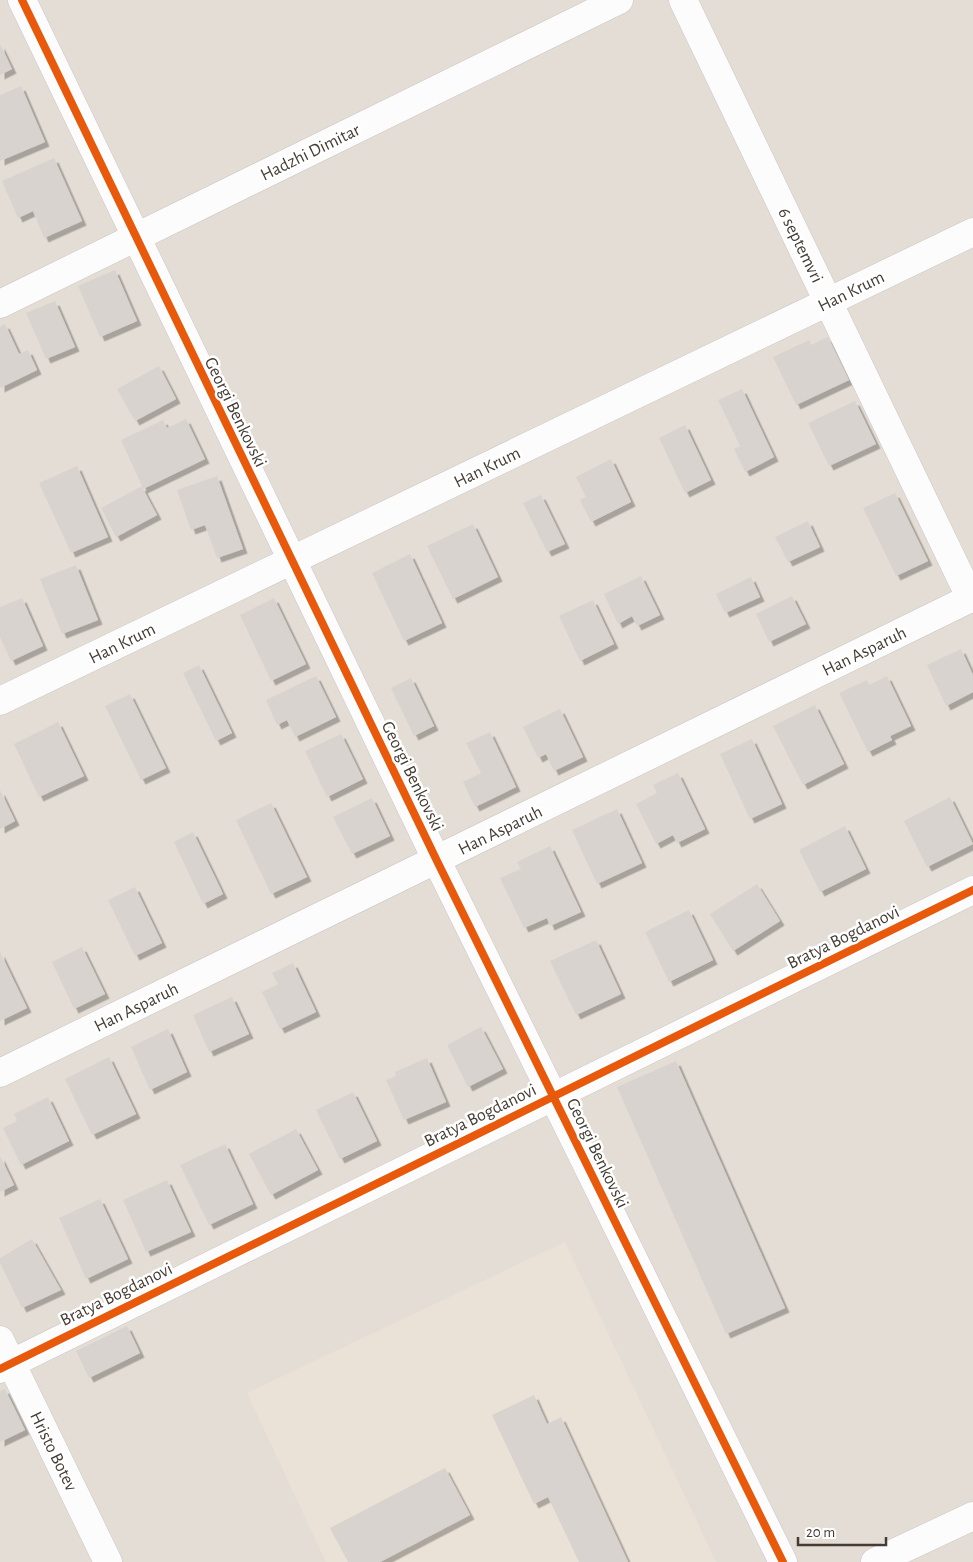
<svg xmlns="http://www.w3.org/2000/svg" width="973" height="1562" font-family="'Alegreya Sans',sans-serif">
  <defs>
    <filter id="shadow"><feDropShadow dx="4.5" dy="4.5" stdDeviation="0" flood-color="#0004"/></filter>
  </defs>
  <rect width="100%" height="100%" fill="#f0ece8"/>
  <!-- residential -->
  <path fill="#e4ddd5" d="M0,0H973V1562H0Z"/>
  <!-- education -->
  <path fill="#ebe2d7" d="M565,1242L716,1562H326L247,1393Z"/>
  <!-- building -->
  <path fill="#d8d3cf" filter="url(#shadow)" d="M0,44L12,69L0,75Z
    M21,86L45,142L0,161V95Z
    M54,158L82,221L44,238L33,211L18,218L2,181Z
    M115,270L137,321L100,337L78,286Z
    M55,301L75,347L46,359L26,313Z
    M5,324L19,354L28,350L37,370L0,388V327Z
    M828,337L849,380L796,405L773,357L809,340L811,345Z
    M159,366L176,399L135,421L117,389Z
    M742,389L774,457L745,472L734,449L740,446L718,400Z
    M855,401L876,444L829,466L808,423Z
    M186,419L205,459L143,489L157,515L116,537L101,508L142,486L121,440L163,420L167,428Z
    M685,425L711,480L685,493L659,438Z
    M611,459L631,502L591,522L580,500L586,497L576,477Z
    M77,466L108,537L71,553L39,483Z
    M217,476L243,549L217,558L205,525L191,530L177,490Z
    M895,493L928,561L896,576L863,508Z
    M541,495L565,544L547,552L523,503Z
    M808,521L820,547L788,562L775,537Z
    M473,524L498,577L453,599L427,546Z
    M410,554L442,623L404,641L372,573Z
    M76,565L98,620L62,634L40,579Z
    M641,576L660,615L637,626L632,616L618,624L604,594Z
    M751,577L760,597L725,613L716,594Z
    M792,596L806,624L769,642L756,614Z
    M22,598L43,646L11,661L0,637V607Z
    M274,598L306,664L271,681L240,615Z
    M593,600L614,644L580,661L559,616Z
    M961,649L973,675V692L946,706L927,665Z
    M199,665L232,733L216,741L183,673Z
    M316,676L336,717L295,737L287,720L277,725L266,700Z
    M887,676L911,726L890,736L892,740L868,752L839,693L867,680L869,685Z
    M411,678L434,726L414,736L391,688Z
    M130,694L166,768L141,780L105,706Z
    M815,705L844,764L803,785L773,726Z
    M560,709L583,757L554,771L546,754L538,758L523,727Z
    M58,722L84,776L39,797L14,744Z
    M490,732L516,787L475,807L463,782L481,773L466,743Z
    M341,734L363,779L327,797L305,751Z
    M752,739L782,804L750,819L720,754Z
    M678,773L705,829L677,843L673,835L656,844L636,804L657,793L653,785Z
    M0,790L15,821L0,829Z
    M950,797L973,844L927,867L904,821Z
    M372,798L390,836L352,854L333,817Z
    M271,803L307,877L271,894L236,820Z
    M617,809L642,863L597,884L572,830Z
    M845,826L866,869L820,892L799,850Z
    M193,832L223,894L203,904L174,842Z
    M550,846L581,912L550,926L547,918L524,928L500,878L521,869L517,862Z
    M757,884L780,921L733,951L710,914Z
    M135,887L162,943L135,956L108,900Z
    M689,910L713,960L669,982L645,932Z
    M596,940L621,994L576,1015L550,961Z
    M82,947L105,994L74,1009L52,962Z
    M0,952L27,1008L0,1021Z
    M293,963L316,1012L280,1029L262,992L278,984L272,973Z
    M232,997L249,1034L209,1052L193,1015Z
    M481,1027L503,1069L468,1087L447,1045Z
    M168,1029L187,1072L150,1090L131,1047Z
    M109,1057L136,1114L92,1135L65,1079Z
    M427,1058L446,1102L404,1120L386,1080L396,1076L395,1072Z
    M676,1061L785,1308L726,1334L617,1087Z
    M353,1092L377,1141L340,1159L316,1110Z
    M48,1097L69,1141L21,1165L3,1128L17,1121L14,1114Z
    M296,1129L318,1170L271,1195L249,1154Z
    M225,1144L253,1204L209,1225L180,1165Z
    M0,1156L14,1185L0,1192Z
    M167,1180L191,1232L146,1252L123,1200Z
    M100,1199L128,1259L86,1279L59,1218Z
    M32,1239L61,1290L22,1308L0,1263V1258Z
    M127,1326L140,1353L89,1378L76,1351Z
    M5,1389L25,1430L0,1442V1391Z
    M534,1395L547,1424L561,1417L628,1562H579L548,1497L534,1504L492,1415Z
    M445,1468L470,1515L380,1562H348L330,1528Z"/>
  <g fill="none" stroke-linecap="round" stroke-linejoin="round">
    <!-- minor casing -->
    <g stroke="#ccc8c4" stroke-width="29">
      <path id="minor" d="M22,0L437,861L783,1562
        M683,0L971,599
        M0,304L619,0
        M0,701L973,232
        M0,1073L973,597
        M0,1340L108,1562
        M0,1369L973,890
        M875,1562L973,1516"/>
    </g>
    <!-- minor -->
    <use href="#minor" stroke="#fdfcfc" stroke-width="28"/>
    <!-- cycleway casing -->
    <g stroke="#fff" stroke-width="11">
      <path id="cycleway" d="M22,0L437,861L783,1562
        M0,1369L973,890"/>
    </g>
    <!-- cycleway -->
    <use href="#cycleway" stroke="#e8590c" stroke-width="8"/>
  </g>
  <g text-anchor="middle" stroke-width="5" stroke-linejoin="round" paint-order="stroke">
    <!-- street labels -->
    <g font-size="18" fill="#453d35" stroke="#fff">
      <text transform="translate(310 152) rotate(-26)" y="6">Hadzhi Dimitar</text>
      <text transform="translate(801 245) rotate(64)" y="6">6 septemvri</text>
      <text transform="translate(851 291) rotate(-26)" y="6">Han Krum</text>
      <text transform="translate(236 412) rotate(64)" y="6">Georgi Benkovski</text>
      <text transform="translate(487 467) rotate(-26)" y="6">Han Krum</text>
      <text transform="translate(122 643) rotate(-26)" y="6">Han Krum</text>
      <text transform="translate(864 651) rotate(-26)" y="6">Han Asparuh</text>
      <text transform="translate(413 776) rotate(64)" y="6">Georgi Benkovski</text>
      <text transform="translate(500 830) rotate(-26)" y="6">Han Asparuh</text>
      <text transform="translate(843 937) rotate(-26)" y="6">Bratya Bogdanovi</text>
      <text transform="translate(136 1007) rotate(-26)" y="6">Han Asparuh</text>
      <text transform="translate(480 1115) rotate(-26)" y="6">Bratya Bogdanovi</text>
      <text transform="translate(598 1153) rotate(64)" y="6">Georgi Benkovski</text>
      <text transform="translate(116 1294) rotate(-26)" y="6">Bratya Bogdanovi</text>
      <text transform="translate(54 1451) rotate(64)" y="6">Hristo Botev</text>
    </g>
  </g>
  <!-- scale -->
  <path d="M798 1537v8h88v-8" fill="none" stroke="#453d35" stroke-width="2.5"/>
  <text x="806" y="1537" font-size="15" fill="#453d35" stroke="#ffffff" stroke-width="4" paint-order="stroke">20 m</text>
</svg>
